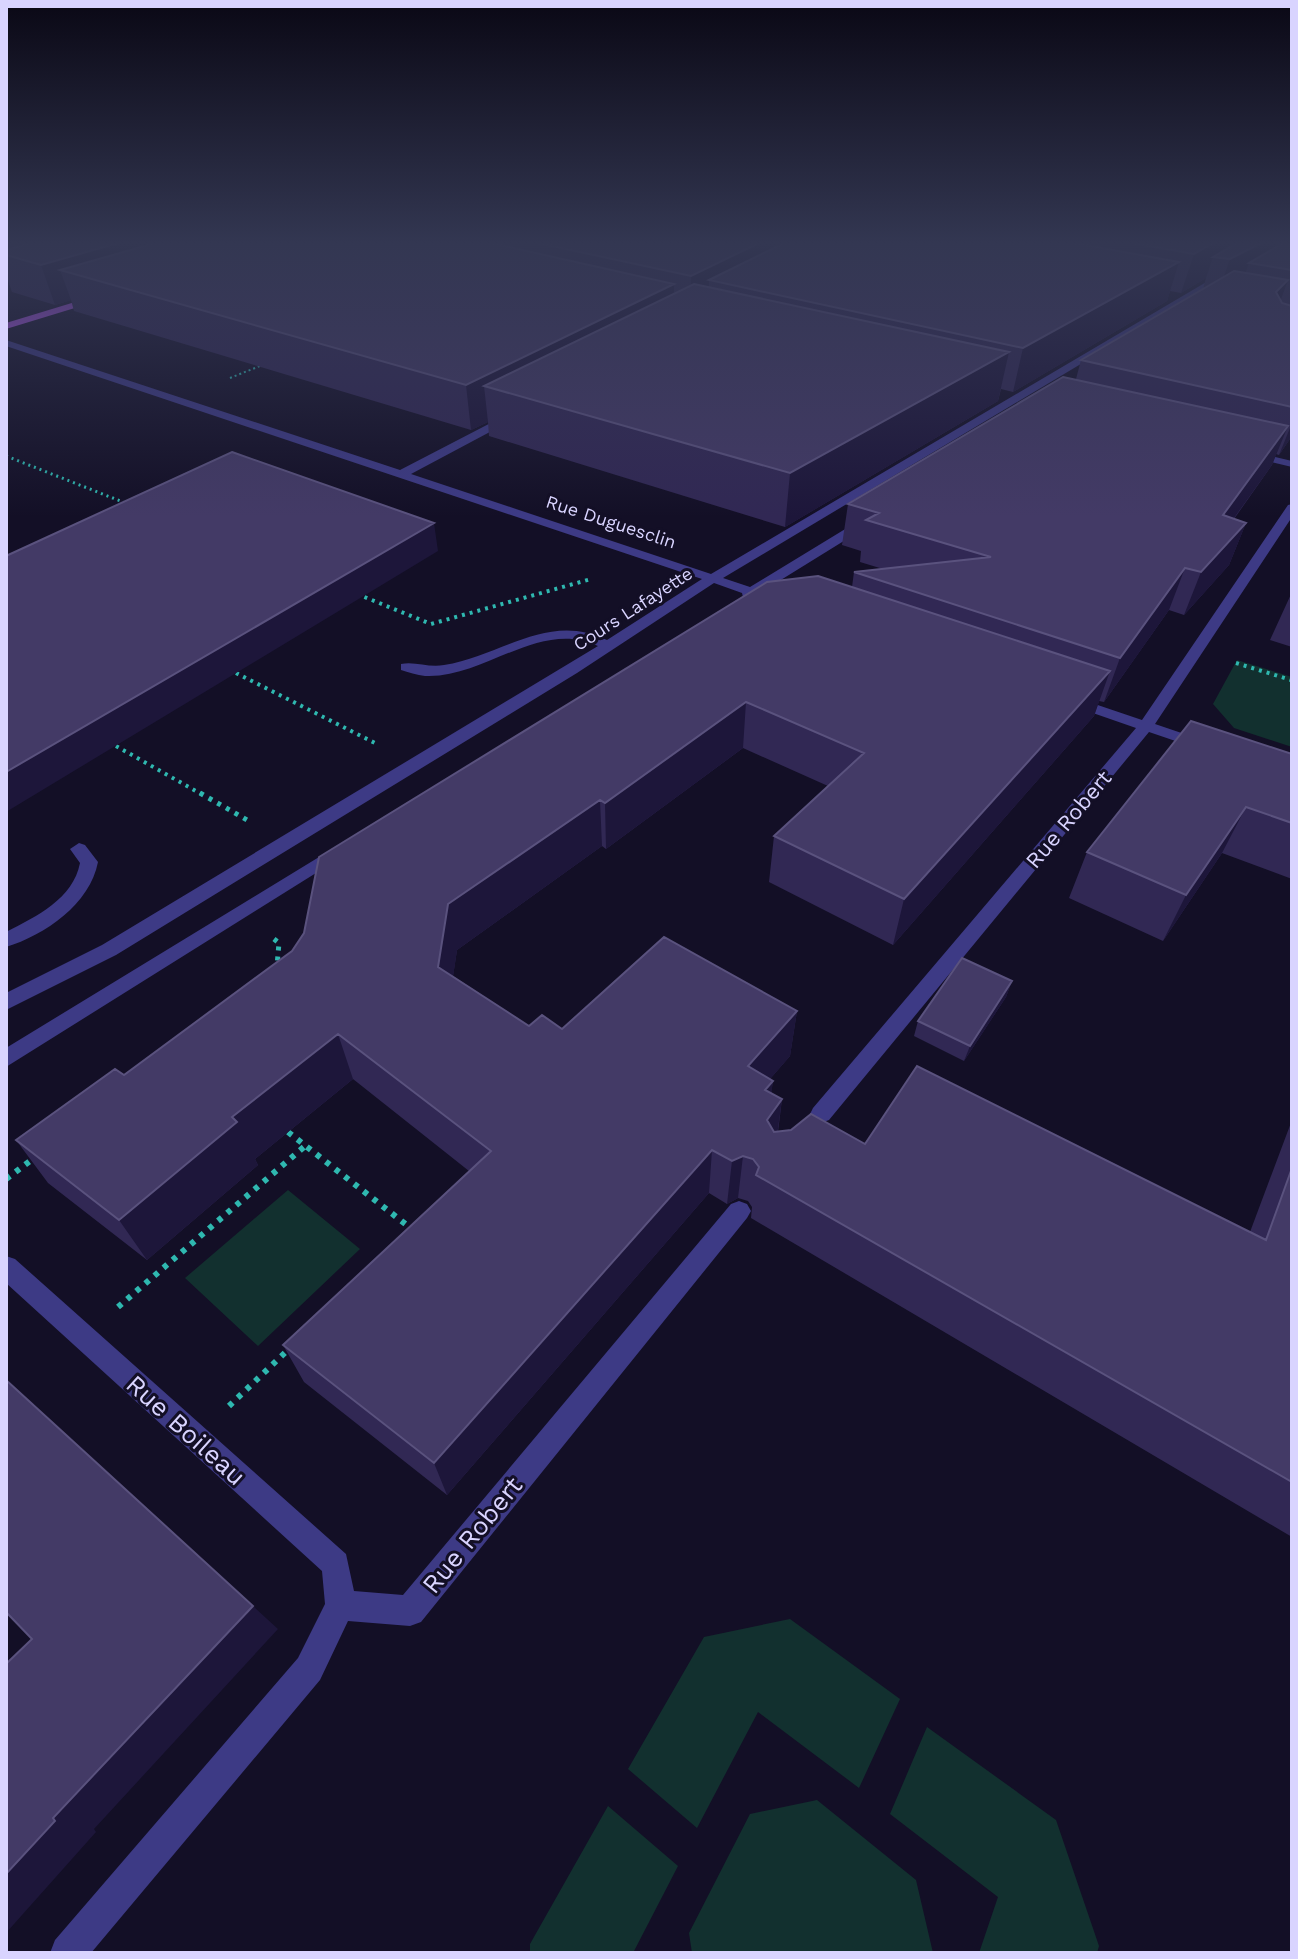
<svg xmlns="http://www.w3.org/2000/svg" width="1298" height="1959" font-family="'Work Sans',sans-serif">
  <rect width="100%" height="100%" fill="#130f26"/>
  <!-- green -->
  <path fill="#12302f" d="M1237,660L1292,677V747L1234,728L1213,704Z
    M288,1190L360,1249L258,1346L185,1278Z
    M790,1619L900,1699L859,1788L758,1712L697,1828L628,1769L704,1637Z
    M927,1727L1056,1820L1099,1946L1097,1953H979L998,1897L890,1814Z
    M817,1800L916,1880L933,1953H692L689,1933L750,1814Z
    M608,1806L678,1866L633,1953H530V1944Z"/>
  <g fill="none" stroke-linecap="round" stroke-linejoin="round">
    <!-- path-far4 -->
    <path stroke="#2fb8b0" stroke-width="2" stroke-dasharray="2 3" stroke-linecap="butt" d="M230,378L265,364"/>
    <!-- path-far3 -->
    <path stroke="#2fb8b0" stroke-width="3" stroke-dasharray="2 4" stroke-linecap="butt" d="M6,456L128,504"/>
    <!-- path-far2 -->
    <path stroke="#2fb8b0" stroke-width="4" stroke-dasharray="3 5" stroke-linecap="butt" d="M357,594L431,624L591,579
      M1236,663L1291,680
      M236,673L375,743
      M116,746L203,795"/>
    <!-- path-far1 -->
    <path stroke="#2fb8b0" stroke-width="5" stroke-dasharray="4 6" stroke-linecap="butt" d="M200,793L247,820
      M274,939L279,943L277,966"/>
    <!-- path -->
    <path stroke="#2fb8b0" stroke-width="6" stroke-dasharray="5 7" stroke-linecap="butt" d="M288,1132L413,1230
      M6,1179L34,1158
      M118,1307L305,1146
      M229,1406L291,1347"/>
    <!-- minor -->
    <path fill="#3d3a85" fill-rule="evenodd" d="M1225,271L1228,276L723,578L750,587L860,520H868V526L763,591L769,595L767,598L743,597L742,593L714,583L577,673L116,955L6,1010V993L102,945L598,646C540,618 484,679 425,676C417,675 408,672 401,670V664C415,661 429,668 444,665C502,656 548,611 607,640L702,579L6,346V340L400,470L508,414H516V418L411,474L711,574Z
      M1250,451L1292,461V467L1246,456V452Z
      M1292,504V517L1155,724L1211,743V749H1199L1149,732L829,1120L821,1123L813,1120L810,1114L813,1108L1136,728L1067,704V698H1077L1142,720L1288,505Z
      M79,843L85,845L98,862C90,904 45,935 6,947V932C37,916 73,899 80,863L70,849Z
      M342,843L348,845L351,849L348,853L6,1067V1048Z
      M739,1201L747,1204L751,1211L747,1218L421,1622L410,1626L348,1621L320,1680L91,1953H50L55,1940L298,1658L325,1604L322,1571L6,1283V1256L15,1259L346,1554L354,1591L403,1595L731,1204Z"/>
    <!-- major -->
    <path fill="#c25bff" fill-rule="evenodd" d="M98,295L101,300L6,329V323Z"/>
  </g>
  <!-- wall -->
  <path fill="#312854" d="M6,243H1292V436L1279,455L1276,454L1272,465L1234,519L1246,523L1229,565L1184,615L1169,610L1104,702L1099,701L1094,716L893,945L769,882L774,836L828,786L743,748L606,849L602,846L457,950L453,976L529,1026L562,1029L797,1011L790,1056L770,1079L773,1081L771,1093L782,1099L778,1132L865,1144L1250,1232L1292,1120V1537L751,1218L752,1207L748,1201L738,1198L727,1204L709,1193L447,1495L304,1382L283,1345L469,1171L353,1079L255,1159L258,1165L147,1260L48,1183L16,1140L124,1075L852,587L854,572L883,569L860,562L861,551L842,545L848,504L1076,379L1081,360L1203,289L1206,278L1181,293L1170,291L1167,301L1013,392L1001,389L998,401L785,527L489,436L488,422L471,430L74,311L71,300L55,305L12,292L6,275Z
    M1292,592V647L1270,640Z
    M1292,754V879L1222,853L1163,941L1069,898L1087,852Z
    M1012,981L1006,997L964,1061L914,1036L918,1021Z"/>
  <!-- shaded-wall -->
  <path fill="#1d163a" d="M118,243H256L60,270L71,300L55,305L41,265Z
    M759,243H831L709,280L708,307L690,317L691,276Z
    M1213,243H1292L1249,263L1241,285L1216,299L1230,259L1213,257L1206,278L1181,293L1194,254Z
    M1179,262L1167,301L1013,392L1023,348Z
    M1288,280L1273,321L1276,292Z
    M674,284V325L484,386L488,422L471,430L466,385Z
    M1009,352L998,401L785,527L790,473Z
    M1292,423V436L1279,455Z
    M1288,426L1272,465L1206,557L1223,515Z
    M434,523L438,551L6,812V772Z
    M1246,523L1229,565L1184,615L1201,572Z
    M1185,568L1169,610L1104,702L1120,658Z
    M1110,671L1094,716L893,945L904,899Z
    M746,702L743,748L606,849L605,803Z
    M600,800L602,846L457,950L448,1012L438,967L448,904Z
    M1246,807L1222,853L1163,941L1186,895Z
    M1012,981L1006,997L964,1061L970,1046Z
    M797,1011L790,1056L743,1110L748,1066Z
    M338,1034L353,1079L255,1159L258,1165L147,1260L119,1220L232,1117Z
    M773,1081L768,1120L782,1099L776,1143L761,1163L765,1090Z
    M712,1150L709,1193L447,1495L434,1463Z
    M743,1156L738,1198L727,1204L732,1161Z
    M253,1606L278,1629L94,1829L96,1832L6,1933V1874L53,1818Z"/>
  <!-- building -->
  <path fill="#433a66" stroke="#5a527e" stroke-width="2" d="M32,243H118L41,265L6,255V250Z
    M155,243H491L674,284L466,385L60,270Z
    M538,243H759L691,276Z
    M784,243H1074L1179,262L1023,348L709,280Z
    M1132,243H1213L1194,254Z
    M1237,243H1261L1230,259L1213,257Z
    M1283,243H1292V270L1249,263Z
    M1234,271L1288,280L1276,292L1282,303L1292,306V407L1081,360Z
    M694,284L1009,352L790,473L484,386Z
    M1063,377L1288,426L1223,515L1246,523L1201,572L1185,568L1120,658L854,572L991,557L866,520L879,513L848,504Z
    M232,452L434,523L6,772V556Z
    M818,576L1110,671L904,899L774,836L864,753L746,702L605,803L600,800L448,904L438,967L529,1026L542,1015L562,1029L664,937L797,1011L748,1066L773,1081L765,1090L782,1099L767,1120L774,1132L791,1130L811,1114L865,1144L917,1066L1266,1240L1292,1168V1482L756,1175L759,1167L753,1159L743,1156L732,1161L712,1150L434,1463L283,1345L491,1151L338,1034L232,1117L237,1122L119,1220L16,1140L115,1069L124,1075L292,951L304,933L319,857L767,582Z
    M1191,721L1292,754V823L1246,807L1186,895L1087,852Z
    M962,958L1012,981L970,1046L918,1021Z
    M6,1380L253,1606L53,1818L55,1821L6,1874V1664L32,1639L6,1612Z"/>
  <!-- sky -->
  <linearGradient id="sky" x2="0" y2="1"><stop stop-color="#0a0815"/><stop offset="0.47" stop-color="#333752"/><stop offset="1" stop-color="#333752" stop-opacity="0"/></linearGradient>
  <rect width="1298" height="517" fill="url(#sky)"/>
  <g text-anchor="middle" stroke-width="6" stroke-linejoin="round" paint-order="stroke">
    <!-- far-street labels -->
    <g font-size="18" fill="#d9d4ff" stroke="#130f26">
      <text transform="translate(611 522) rotate(18)" y="6">Rue Duguesclin</text>
      <text transform="translate(633 609) rotate(-33)" y="6">Cours Lafayette</text>
    </g>
    <!-- street labels -->
    <g font-size="22" fill="#d9d4ff" stroke="#130f26">
      <text transform="translate(1068 819) rotate(-50)" y="8">Rue Robert</text>
    </g>
    <!-- near-street labels -->
    <g font-size="26" fill="#d9d4ff" stroke="#130f26">
      <text transform="translate(186 1430) rotate(42)" y="9">Rue Boileau</text>
      <text transform="translate(472 1535) rotate(-51)" y="9">Rue Robert</text>
    </g>
  </g>
  <!-- border -->
  <rect width="1298" height="1959" fill="none" stroke="#d9d4ff" stroke-width="16"/>
</svg>
